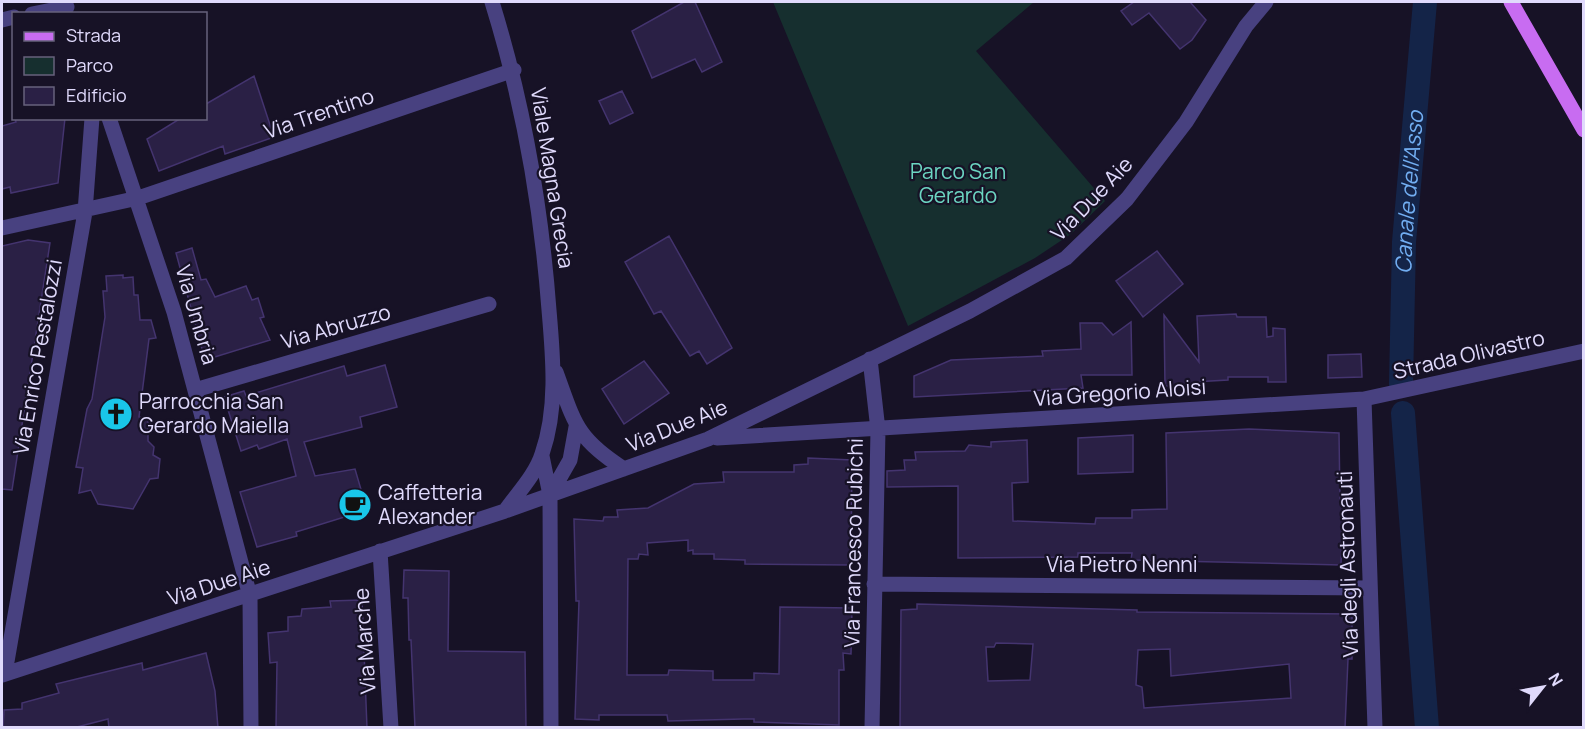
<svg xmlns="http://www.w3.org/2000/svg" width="1585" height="729" font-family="Manrope,sans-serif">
  <rect width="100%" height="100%" fill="#171226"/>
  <!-- green -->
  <path fill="#162f2f" d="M773,2H1034L976,51L1105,201L1071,234L1035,258L908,326Z"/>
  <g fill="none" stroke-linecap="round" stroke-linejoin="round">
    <!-- canal -->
    <g stroke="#142448" stroke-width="24">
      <path id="s1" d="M1401,384L1404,242L1425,2"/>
      <path d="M1403,413L1427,728"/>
    </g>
  </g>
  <!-- building -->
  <path fill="#2a2045" stroke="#44346f" stroke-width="1.5" fill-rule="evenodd" d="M684,2H695L722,62L702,72L695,59L652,78L632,31Z
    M1134,2H1190L1206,20L1192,40L1180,49L1149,13L1132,25L1121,11Z
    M254,76L274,137L225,154L223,146L159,171L147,139L181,118H206V104Z
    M622,91L633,113L610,124L599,101Z
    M15,118H65L58,183L11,193L10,187L2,189V126L16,122Z
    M669,236L732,348L707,364L699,351L690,356L661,311L654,314L625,262Z
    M28,240L50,243L12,490L2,489V246Z
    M192,248L201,280L206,279L215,297L246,286L252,300L258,298L264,317L260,318L270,340L205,360L176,253Z
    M1157,251L1183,284L1143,317L1116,281Z
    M123,275V278L133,277L134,295H138L140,320H151L156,338L149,339L139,417L148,419V441L154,447L153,455L160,459L158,478L150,479L133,509L98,504L91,490L79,493L83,468L76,467L87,409L92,399L105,317L103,291H107L106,276Z
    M1236,314L1237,317H1266L1267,337L1273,336V328L1285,329L1286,382H1268V377H1228V380L1193,382V386H1165L1164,315L1199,362L1197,316Z
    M1131,322L1132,375H1081L1083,388L914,397V376L951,360L1043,356L1042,351L1081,349L1080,323H1102L1113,335Z
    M1361,354L1362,377L1328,378V355Z
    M644,361L669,393L624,424L602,389Z
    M385,365L397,407L360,417L362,427L304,442L315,476L355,469L367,510L296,532L297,536L257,547L240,492L296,476L287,439L259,449L257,445L241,451L224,397L244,391L246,396L344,366L347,376Z
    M1249,429L1339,433L1340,501L1343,502L1341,565L1131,560L1132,553H1078V557L958,558V486L887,487V471L905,470L904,460H916L915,452L965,451L969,445L991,447V442L1027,440L1028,482L1012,483L1013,521L1095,524L1096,518H1132V510L1167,509L1166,433Z
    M1133,435V472L1078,474V438Z
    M808,458L852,460L851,565L745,564V560L714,559V554H693V550L688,551V540L647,543L648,555L639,554L638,559H628L627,675H668L669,670L713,671V680H754V673L779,674L780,607L852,608L851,654L843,653L844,670H839V725L754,722V719H743L668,721L667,715H599V720L575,719L579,601H576L574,519L603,521L604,517H618L617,510L648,508L694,484L724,482L723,472H794V465L808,464Z
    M404,570L449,571L448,651L525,652L526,728H415L411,640H409L408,598H403Z
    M362,600L367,728H276L277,662L270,663L268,633L288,631V617L301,616L302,609L331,607L330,601Z
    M917,604L1137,610V612L1352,614V659H1348L1345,728H900L901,610L917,609ZM996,643L1033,644L1030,680L988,681L986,647H994ZM1170,649L1171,676L1289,664L1291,698L1144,708L1142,687L1136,685L1138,650Z
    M206,653L215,691L218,728H109L108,719L73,728H3L4,710L22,709V703L59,693L56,684L142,663L143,670Z"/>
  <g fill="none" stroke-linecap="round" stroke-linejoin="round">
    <!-- minor -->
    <path stroke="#484180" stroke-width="15" d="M492,2C523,102 541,204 549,310C553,357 558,408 542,454C536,474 517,494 505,511
      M32,14L67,7
      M2,20L14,17
      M109,118L174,312L250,596L251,728
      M2,228L138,198L514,70
      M870,359L878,430L872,728
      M556,372C575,424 576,438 624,469
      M195,390L489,304
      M1364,399L1375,728
      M717,438L1364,399L1584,351
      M542,456L550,495L551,728
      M550,495L570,460L576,427
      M380,551L391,728
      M874,584L1370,588
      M5,673L85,212L92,118
      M2,675L505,511L708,439L970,311L1066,258L1127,199L1186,122L1246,26L1266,2"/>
    <!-- major -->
    <path stroke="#c86cf1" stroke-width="15" d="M1511,2L1584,130"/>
  </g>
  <!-- icons -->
  <defs>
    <g id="church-disc" transform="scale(1.725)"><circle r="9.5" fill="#19c6e9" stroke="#171226"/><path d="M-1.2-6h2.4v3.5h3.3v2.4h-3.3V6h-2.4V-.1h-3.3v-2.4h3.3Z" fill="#111"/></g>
    <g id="cafe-disc" transform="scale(1.725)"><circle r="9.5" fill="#19c6e9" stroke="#171226"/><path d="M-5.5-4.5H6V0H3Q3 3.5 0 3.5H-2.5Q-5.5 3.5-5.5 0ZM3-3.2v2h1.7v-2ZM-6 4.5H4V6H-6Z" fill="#111"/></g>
  </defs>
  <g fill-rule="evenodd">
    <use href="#church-disc" x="116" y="414"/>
    <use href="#cafe-disc" x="355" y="505"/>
  </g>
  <g text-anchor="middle" stroke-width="4.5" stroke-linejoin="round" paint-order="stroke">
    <!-- street labels -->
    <g font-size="21" fill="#e0dafc" stroke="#171226">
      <text transform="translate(319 114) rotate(-19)" y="7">Via Trentino</text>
      <text transform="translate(552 178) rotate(81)" y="7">Viale Magna Grecia</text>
      <text transform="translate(1092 199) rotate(-46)" y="7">Via Due Aie</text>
      <text transform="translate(196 315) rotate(74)" y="7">Via Umbria</text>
      <text transform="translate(336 327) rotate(-16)" y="7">Via Abruzzo</text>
      <text transform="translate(1469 355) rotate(-13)" y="7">Strada Olivastro</text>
      <text transform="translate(38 357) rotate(-80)" y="7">Via Enrico Pestalozzi</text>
      <text transform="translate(1120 393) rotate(-4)" y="7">Via Gregorio Aloisi</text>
      <text transform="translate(677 426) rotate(-22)" y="7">Via Due Aie</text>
      <text transform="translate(854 543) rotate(-89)" y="7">Via Francesco Rubichi</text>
      <text transform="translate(1348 564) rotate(-92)" y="7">Via degli Astronauti</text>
      <text x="1122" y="572">Via Pietro Nenni</text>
      <text transform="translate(219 583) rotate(-18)" y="7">Via Due Aie</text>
      <text transform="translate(365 641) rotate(-94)" y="7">Via Marche</text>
    </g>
    <!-- park labels -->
    <g font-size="21" fill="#6cd5c2" stroke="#171226">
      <text x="958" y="179">Parco San<tspan x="958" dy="24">Gerardo</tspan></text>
    </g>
    <!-- poi labels -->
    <g font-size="21" fill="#e0dafc" stroke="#171226" text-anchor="start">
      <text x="139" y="409">Parrocchia San<tspan x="139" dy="24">Gerardo Maiella</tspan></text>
      <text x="378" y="500">Caffetteria<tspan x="378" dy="24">Alexander</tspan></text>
    </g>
    <!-- water labels -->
    <g font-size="22" font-style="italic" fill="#72aef2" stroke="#171226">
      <text dy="8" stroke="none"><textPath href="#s1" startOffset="192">Canale dell'Asso</textPath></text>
    </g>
  </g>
  <!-- border -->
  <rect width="1585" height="729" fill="none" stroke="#e0dafc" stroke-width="6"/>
  <!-- legend -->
  <rect x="12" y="12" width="195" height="108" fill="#171226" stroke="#67627c" stroke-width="1.5"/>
  <rect x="24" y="32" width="30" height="9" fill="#c86cf1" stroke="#67627c" stroke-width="1.5"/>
  <text x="66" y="42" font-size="18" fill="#e0dafc">Strada</text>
  <rect x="24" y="57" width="30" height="18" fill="#162f2f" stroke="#67627c" stroke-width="1.5"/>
  <text x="66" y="72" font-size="18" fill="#e0dafc">Parco</text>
  <rect x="24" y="87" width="30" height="18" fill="#2a2045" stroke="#67627c" stroke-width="1.5"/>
  <text x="66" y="102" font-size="18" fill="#e0dafc">Edificio</text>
  <!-- north arrow -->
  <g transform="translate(1543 687) rotate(59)" stroke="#171226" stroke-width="4.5" paint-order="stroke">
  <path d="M0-4.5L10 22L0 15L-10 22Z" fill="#e0dafc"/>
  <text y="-9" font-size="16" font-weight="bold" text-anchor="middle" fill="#e0dafc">N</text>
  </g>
</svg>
